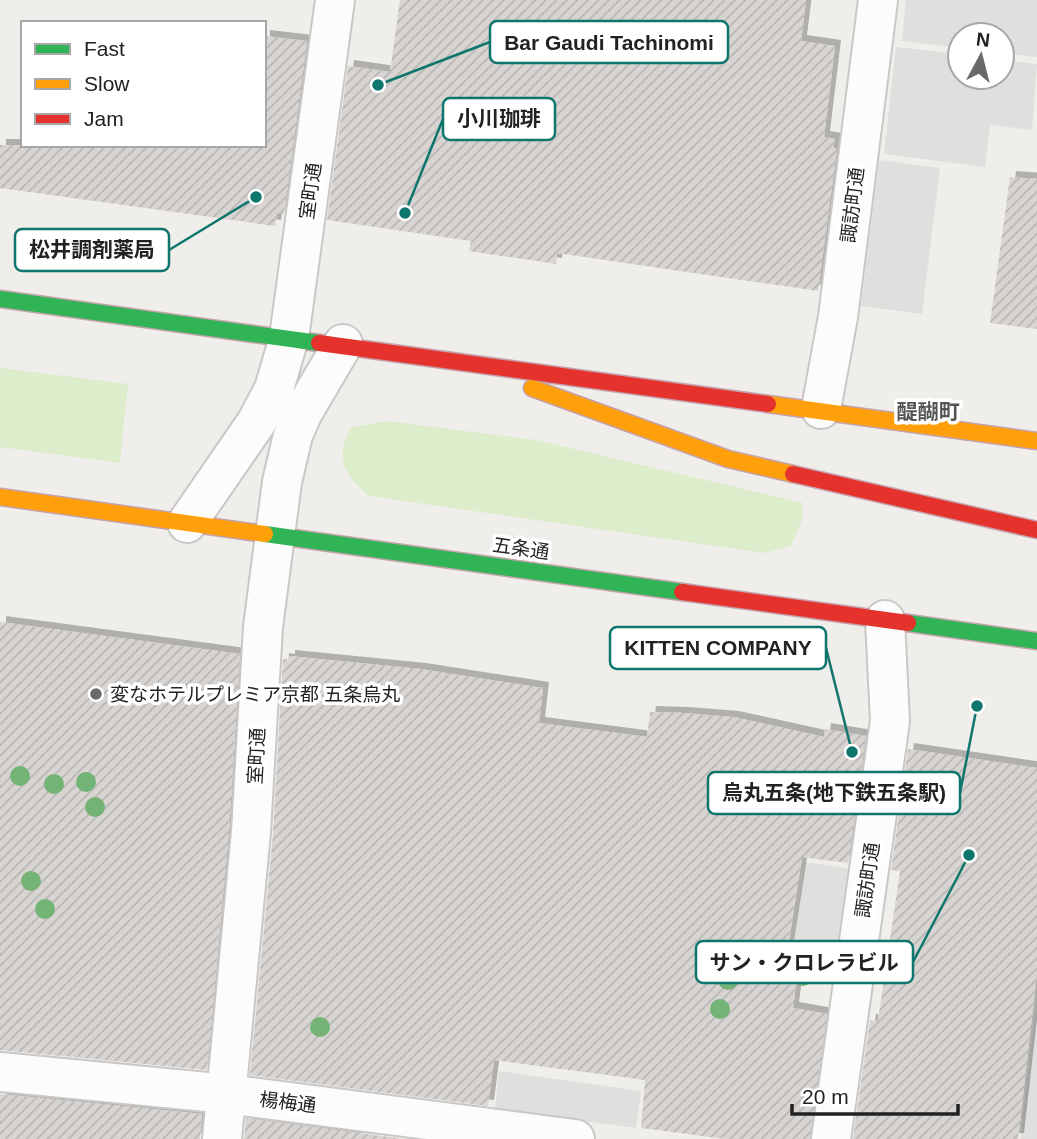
<svg xmlns="http://www.w3.org/2000/svg" width="1037" height="1139" font-family="Arial,'Noto Sans JP',sans-serif">
  <defs>
    <pattern id="building-hatch" width="6" height="6" patternUnits="userSpaceOnUse" patternTransform="scale(1.75)"><rect width="6" height="6" fill="#d7d4d2"/><path d="M-1 1l2-2M0 6l6-6M5 7l2-2" fill="none" stroke="#b8b6b4"/></pattern>
    <filter id="shadow"><feDropShadow dx="6" dy="-6" stdDeviation="0" flood-color="#0004"/></filter>
  </defs>
  <rect width="100%" height="100%" fill="#f0eeeb"/>
  <!-- grass -->
  <path fill="#ddeccb" d="M0,368L128,384L120,463L0,447Z
    M387,421L536,440L803,503L802,520L791,546L764,553L369,496C344,474 334,458 351,427Z"/>
  <!-- parking -->
  <path fill="#e0dfde" d="M906,0H1037V57L1002,53V35H960V48L902,41Z
    M896,47L960,54V77H1002V60L1037,64L1032,130L990,125L985,167L884,154Z
    M879,160L940,168L922,314L861,306Z
    M805,862L852,869L838,963L792,956Z
    M1037,997V1139H1020Z
    M499,1071L641,1091L636,1128L495,1109Z"/>
  <!-- building -->
  <path fill="url(#building-hatch)" filter="url(#shadow)" d="M400,0H806L801,41L835,46L824,137L835,139L833,148L837,149L818,291L557,253L556,264L469,251L471,241L327,220L348,66L390,72Z
    M264,36L307,41L284,214L277,213L275,226L0,188V145H264Z
    M1010,177L1037,179V329L990,323Z
    M0,622L240,654L229,830L207,1070L0,1050Z
    M289,656L420,669L543,688L539,723L647,737L650,712L683,713L733,717L824,737L825,729L866,736L848,863L802,857L786,960L799,962L793,1008L827,1014L810,1139H725L641,1128L645,1080L494,1060L488,1106L250,1075L273,834L283,659L289,660Z
    M908,749L1037,768V972L1018,1139H853L870,1020L878,1021L900,871L891,870Z
    M0,1094L202,1114L200,1139H0Z
    M246,1118L404,1139H244Z"/>
  <g fill="none" stroke-linecap="round" stroke-linejoin="round">
    <!-- street casing -->
    <g stroke="#c9c8c7" stroke-width="42">
      <path id="street" d="M821,409L838,317L878,0
        M187,523L256,423L274,389L289,338L335,0
        M0,1072L227,1094L575,1139
        M222,1139L251,832L263,627L282,482L293,435L303,412L343,344
        M831,1139L890,721L885,620"/>
    </g>
    <!-- fast casing -->
    <g stroke="#c5a2ac" stroke-width="19">
      <path id="fast" d="M0,299L319,343
        M265,534L682,592
        M908,623L1037,641"/>
    </g>
    <!-- slow casing -->
    <g stroke="#c5a2ac" stroke-width="19">
      <path id="slow" d="M532,388L728,459L793,474
        M768,404L1037,441
        M0,497L265,534"/>
    </g>
    <!-- jam casing -->
    <g stroke="#c5a2ac" stroke-width="19">
      <path id="jam" d="M319,343L768,404
        M793,474L1037,530
        M682,592L908,623"/>
    </g>
    <!-- street -->
    <use href="#street" stroke="#fdfcfc" stroke-width="38"/>
    <!-- fast -->
    <use href="#fast" stroke="#30b455" stroke-width="16"/>
    <!-- slow -->
    <use href="#slow" stroke="#ff9f0a" stroke-width="16"/>
    <!-- jam -->
    <use href="#jam" stroke="#e5322d" stroke-width="16"/>
  </g>
  <!-- trees -->
  <g fill="#73b476">
    <circle cx="20" cy="776" r="10"/>
    <circle cx="86" cy="782" r="10"/>
    <circle cx="54" cy="784" r="10"/>
    <circle cx="95" cy="807" r="10"/>
    <circle cx="31" cy="881" r="10"/>
    <circle cx="45" cy="909" r="10"/>
    <circle cx="803" cy="976" r="10"/>
    <circle cx="728" cy="980" r="10"/>
    <circle cx="720" cy="1009" r="10"/>
    <circle cx="320" cy="1027" r="10"/>
  </g>
  <!-- markers -->
  <circle fill="#6a6968" stroke="#fff" stroke-width="2.5" cx="96" cy="694" r="7"/>
  <g text-anchor="middle" stroke-width="7" stroke-linejoin="round" paint-order="stroke">
    <!-- street labels -->
    <g font-size="19" fill="#222" stroke="#fff">
      <text transform="translate(310 191) rotate(-82)" y="7">室町通</text>
      <text transform="translate(852 205) rotate(-83)" y="7">諏訪町通</text>
      <text transform="translate(521 548) rotate(8)" y="7">五条通</text>
      <text transform="translate(256 756) rotate(-87)" y="7">室町通</text>
      <text transform="translate(867 880) rotate(-82)" y="7">諏訪町通</text>
      <text transform="translate(288 1102) rotate(7)" y="7">楊梅通</text>
    </g>
    <!-- poi labels -->
    <g font-size="19" fill="#222" stroke="#fff" text-anchor="start">
      <text x="110" y="701">変なホテルプレミア京都 五条烏丸</text>
    </g>
    <!-- neighbourhood labels -->
    <g font-size="21" font-weight="bold" fill="#555" stroke="#fff">
      <text x="928" y="419">醍醐町</text>
    </g>
  </g>
  <!-- callouts -->
  <path fill="none" stroke="#0f766e" stroke-width="2.5" d="M378 85L490 42M405 213L443 119M256 197L169 250M852 752L826 648M977 706L960 793M969 855L913 962"/>
  <g fill="#0f766e" stroke="#fff" stroke-width="2.5">
    <circle cx="378" cy="85" r="7"/>
    <circle cx="405" cy="213" r="7"/>
    <circle cx="256" cy="197" r="7"/>
    <circle cx="852" cy="752" r="7"/>
    <circle cx="977" cy="706" r="7"/>
    <circle cx="969" cy="855" r="7"/>
  </g>
  <g fill="#fff" stroke="#0f766e" stroke-width="2.5">
    <rect x="490" y="21" width="238" height="42" rx="7"/>
    <rect x="443" y="98" width="112" height="42" rx="7"/>
    <rect x="15" y="229" width="154" height="42" rx="7"/>
    <rect x="610" y="627" width="216" height="42" rx="7"/>
    <rect x="708" y="772" width="252" height="42" rx="7"/>
    <rect x="696" y="941" width="217" height="42" rx="7"/>
  </g>
  <g font-size="21" text-anchor="middle" font-weight="bold" fill="#222">
    <text x="609" y="50">Bar Gaudi Tachinomi</text>
    <text x="499" y="126">小川珈琲</text>
    <text x="92" y="257">松井調剤薬局</text>
    <text x="718" y="655">KITTEN COMPANY</text>
    <text x="834" y="800">烏丸五条(地下鉄五条駅)</text>
    <text x="804" y="970">サン・クロレラビル</text>
  </g>
  <!-- legend -->
  <rect x="21" y="21" width="245" height="126" fill="#ffffff" stroke="#a7a7a7" stroke-width="2"/>
  <rect x="35" y="44" width="35" height="10" fill="#30b455" stroke="#a7a7a7" stroke-width="2"/>
  <text x="84" y="56" font-size="21" fill="#222222">Fast</text>
  <rect x="35" y="79" width="35" height="10" fill="#ff9f0a" stroke="#a7a7a7" stroke-width="2"/>
  <text x="84" y="91" font-size="21" fill="#222222">Slow</text>
  <rect x="35" y="114" width="35" height="10" fill="#e5322d" stroke="#a7a7a7" stroke-width="2"/>
  <text x="84" y="126" font-size="21" fill="#222222">Jam</text>
  <!-- north arrow -->
  <g transform="translate(981 56) rotate(7)"><circle r="33" fill="#ffffff" stroke="#a7a7a7" stroke-width="2"/>
  <path d="M0-5L12 26L0 18L-12 26Z" fill="#6a6968"/>
  <text y="-10" font-size="19" font-weight="bold" text-anchor="middle" fill="#222222">N</text>
  </g>
  <!-- scale -->
  <path d="M792 1104v10h166v-10" fill="none" stroke="#222222" stroke-width="3.5"/>
  <text x="802" y="1104" font-size="21" fill="#222222" stroke="#ffffff" stroke-width="5" paint-order="stroke">20 m</text>
</svg>
